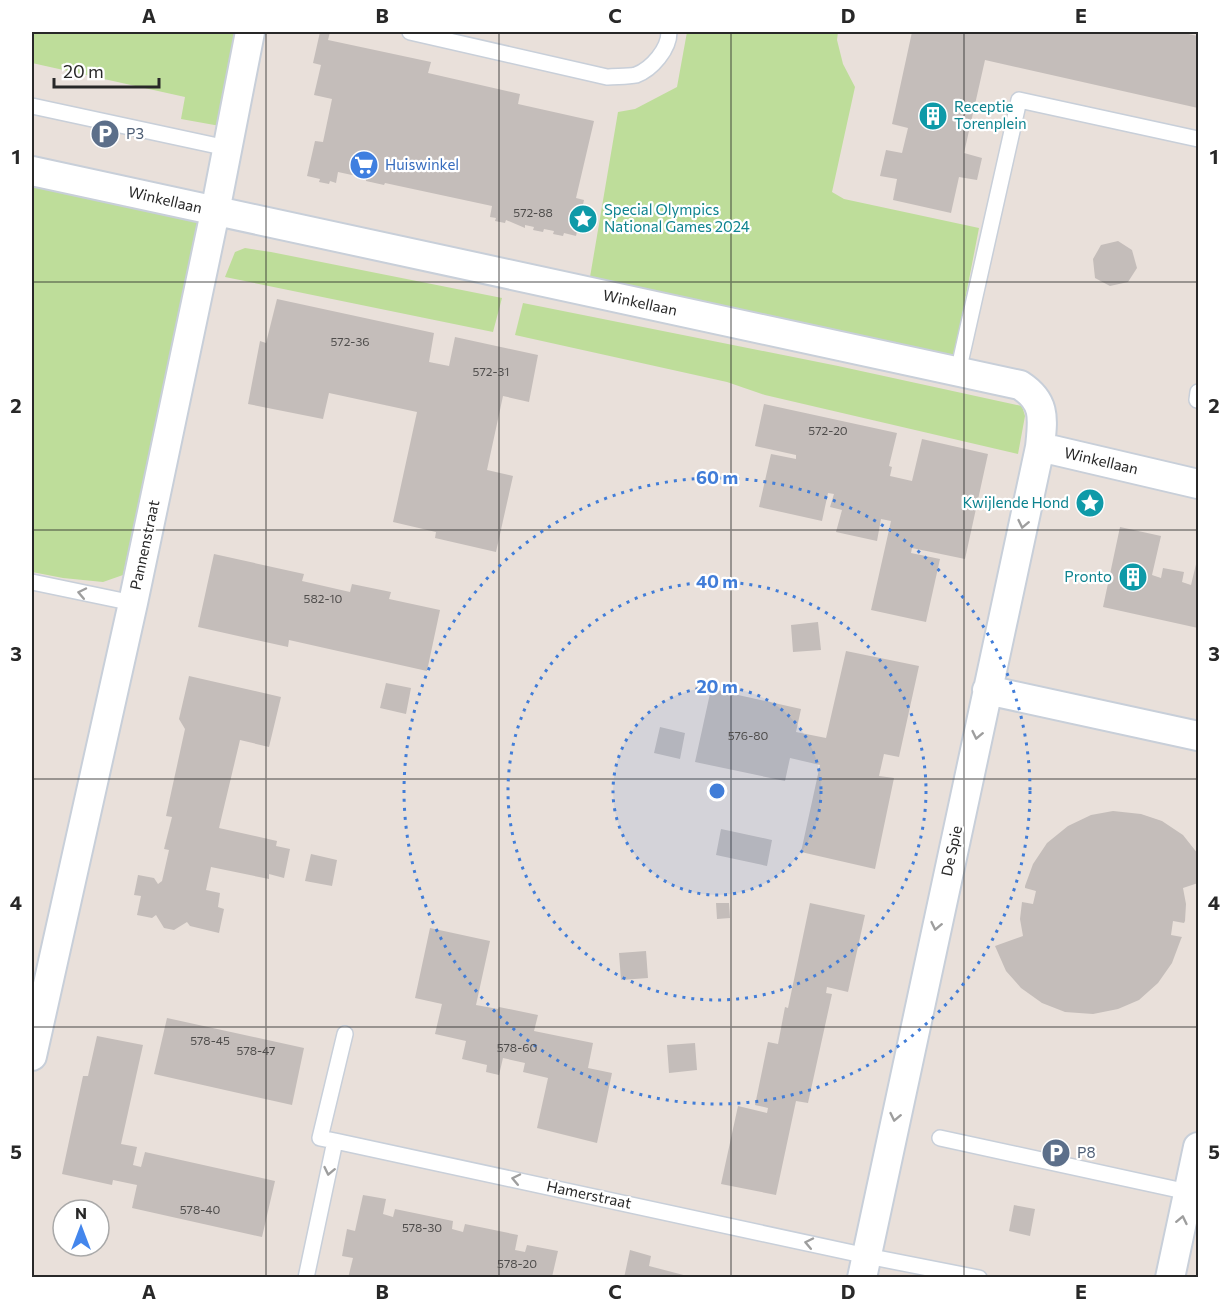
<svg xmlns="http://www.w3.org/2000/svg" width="1230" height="1309" font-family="Commissioner,sans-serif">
  <rect width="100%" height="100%" fill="#e9e0da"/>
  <!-- green -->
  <path fill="#bedd9a" d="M32,32H240L220,126L181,119L185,97L32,63Z
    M687,32H838L837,40L843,64L855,87L832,192L844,199L979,228L954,357L589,283L618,112L635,109L677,87Z
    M32,182L200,216L123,575L103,582L63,578L32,572Z
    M245,248L271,252L502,298L493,332L225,277L235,252Z
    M523,303L838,366L1022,406L1025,416L1018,454L765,395L727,382L515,335Z"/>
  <!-- building -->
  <path fill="#c4bdba" d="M320,32H330L328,40L431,62L428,73L520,94L518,104L594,121L576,198L584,200L576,236L564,233L563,236L553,234L554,231L544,229L543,232L533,230L534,227L525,225V228L506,220L505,223L495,221L496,218L490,217L492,206L385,183L384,185L366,181V178L338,172L336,183L330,181L329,184L319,182L320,179L307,176L315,141L323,142L332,99L314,95L321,65L313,63Z
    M912,32H1179L1198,36V108L985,60L964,153L982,158L977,180L959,177L951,213L893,200L897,179L880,176L886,150L902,153L908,128L892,124Z
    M1118,241L1132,250L1137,268L1128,282L1110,286L1095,278L1093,259L1101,245Z
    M277,299L434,333L429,362L449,366L455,337L538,355L529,402L503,396L487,470L513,476L496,552L435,538L436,532L393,522L417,412L329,393L323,419L248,404L260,341L266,343Z
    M764,404L897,433L889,466L892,467L890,476L912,481L922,439L988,454L965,559L912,548L911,553L940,559L926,622L871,610L891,521L881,519L877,541L836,532L842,510L830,507L834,494L828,493L822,521L759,507L771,454L796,459V455L755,446Z
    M1120,527L1161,536L1152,575L1161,578L1163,568L1184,572L1182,582L1191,585L1198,556V628L1103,607Z
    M214,554L304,574L302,581L350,592L352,584L391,592L389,599L440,610L427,671L289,640L288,647L198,627Z
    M818,622L821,650L793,652L791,625Z
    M846,651L919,666L899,757L884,754L879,776L894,778L875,869L801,852L820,765L790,758L785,781L695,762L711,689L801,709L796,732L826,738Z
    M189,676L281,697L269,747L240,740L219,828L277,841L276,846L290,849L284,878L269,874V879L211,867L206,890L220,893L218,907L224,909L219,933L190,926L187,922L174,930L164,928L156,915L152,918L137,915L141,896L134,895L138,875L154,878L158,884L162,881L169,850L164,849L172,817L166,816L185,729L179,719Z
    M386,683L411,688L406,714L380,708Z
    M660,727L685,733L680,759L654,753Z
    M1113,811L1141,814L1162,821L1183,835L1198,854V883L1183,888L1186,904L1185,921L1184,923L1173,921L1171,935L1182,937L1181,939L1172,963L1158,983L1139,1000L1118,1009L1093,1014L1065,1012L1042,1003L1021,988L1006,971L995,946L1023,936L1020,919L1022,902L1033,904L1036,891L1025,888V886L1033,864L1047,843L1068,826L1091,815Z
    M721,829L772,840L767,866L716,855Z
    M311,854L337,860L332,886L305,881Z
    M716,903H729L730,918L717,919Z
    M810,903L865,915L848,992L827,987L826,993L832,994L808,1103L796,1101L776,1195L721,1184L738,1106L767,1113L768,1108L755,1105L768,1042L778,1044L785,1007L788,1008Z
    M430,928L490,941L476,1005L498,1009L499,1007L538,1015L534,1031L593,1043L588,1068L612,1073L597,1143L537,1128L548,1078L523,1072L525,1063L503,1058L499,1075L486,1072L487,1065L462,1059L466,1041L435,1034L442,1004L415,998Z
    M646,951L648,978L621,980L619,953Z
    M167,1018L304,1048L292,1105L154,1074Z
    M97,1036L143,1045L121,1144L137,1147L133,1165L141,1167L145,1152L275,1181L262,1237L132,1208L137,1185L113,1180L112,1185L62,1174L83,1076H88Z
    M695,1043L697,1070L669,1073L667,1045Z
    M363,1195L386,1199L383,1214L393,1217L395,1209L453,1221L452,1229L463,1232L465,1224L518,1235L515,1250L525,1252L527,1245L558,1251L552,1277L544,1275L543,1278H348L353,1258L342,1256L347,1229L355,1231Z
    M1014,1205L1035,1209L1030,1236L1009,1231Z
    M630,1250L651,1256L649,1266L695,1278H624Z"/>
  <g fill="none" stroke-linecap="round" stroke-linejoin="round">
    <!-- lane casing -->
    <g stroke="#c8cfd9" stroke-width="18">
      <path id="lane" d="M410,32L607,77C616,76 627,77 636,75C652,69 669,49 669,32
        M32,106L227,148
        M958,372L1019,100L1198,139
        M1197,400L1198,392
        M32,582L133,603
        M940,1138L1188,1192
        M335,1141L320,1138L345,1034
        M306,1278L335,1141L867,1256L979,1278"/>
    </g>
    <!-- street casing -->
    <g stroke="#c8cfd9" stroke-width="32">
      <path id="street" d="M32,171L1020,385C1046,402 1043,418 1040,447L1198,484
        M987,690L1198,736
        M32,1056L133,603L215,212L250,32
        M862,1278L1040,447
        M1170,1278L1198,1147"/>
    </g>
    <!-- lane -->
    <use href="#lane" stroke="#fff" stroke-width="15"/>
    <!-- street -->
    <use href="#street" stroke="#fff" stroke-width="28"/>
  </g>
  <!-- one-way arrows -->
  <defs><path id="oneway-chevron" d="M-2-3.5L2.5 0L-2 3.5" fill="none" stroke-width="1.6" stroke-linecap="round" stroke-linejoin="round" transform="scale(1.5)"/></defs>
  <g stroke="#9e9e9e">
    <use href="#oneway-chevron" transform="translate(1023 524) rotate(102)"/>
    <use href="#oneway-chevron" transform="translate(82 593) rotate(-168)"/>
    <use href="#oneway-chevron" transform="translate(977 735) rotate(102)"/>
    <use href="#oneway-chevron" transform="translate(936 926) rotate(102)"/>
    <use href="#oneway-chevron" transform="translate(895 1117) rotate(102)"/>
    <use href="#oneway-chevron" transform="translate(329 1171) rotate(102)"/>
    <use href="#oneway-chevron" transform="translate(516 1179) rotate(-168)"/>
    <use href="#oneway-chevron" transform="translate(1182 1220) rotate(-78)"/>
    <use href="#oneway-chevron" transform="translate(809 1243) rotate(-168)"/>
  </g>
  <!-- grid -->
  <path fill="none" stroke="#282828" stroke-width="1.5" stroke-opacity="0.55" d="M266,32V1278M499,32V1278M731,32V1278M964,32V1278M32,282H1198M32,530H1198M32,779H1198M32,1027H1198"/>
  <!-- distance rings -->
  <circle cx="717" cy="791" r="104" fill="#417dd8" fill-opacity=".12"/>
  <g fill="none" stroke="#417dd8" stroke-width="3" stroke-dasharray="3 6">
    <circle cx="717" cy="791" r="104"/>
    <circle cx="717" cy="791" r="209"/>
    <circle cx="717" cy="791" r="313"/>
  </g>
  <!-- icons -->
  <defs>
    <g id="building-disc" transform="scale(1.5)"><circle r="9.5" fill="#0f9aa8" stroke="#fff"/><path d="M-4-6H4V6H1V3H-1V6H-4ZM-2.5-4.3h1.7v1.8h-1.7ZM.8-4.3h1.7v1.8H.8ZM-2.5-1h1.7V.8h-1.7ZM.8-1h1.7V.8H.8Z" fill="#fff"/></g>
    <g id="parking-disc" transform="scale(1.5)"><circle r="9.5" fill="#5c6f8a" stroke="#fff"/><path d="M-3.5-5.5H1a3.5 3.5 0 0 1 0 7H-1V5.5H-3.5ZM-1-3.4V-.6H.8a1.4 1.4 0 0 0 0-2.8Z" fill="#fff"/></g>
    <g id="supermarket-disc" transform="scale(1.5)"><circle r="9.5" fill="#3f7fe0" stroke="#fff"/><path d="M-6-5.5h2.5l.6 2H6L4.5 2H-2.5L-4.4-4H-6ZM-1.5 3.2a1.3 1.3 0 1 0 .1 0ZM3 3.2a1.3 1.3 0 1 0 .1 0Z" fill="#fff"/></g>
    <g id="sight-disc" transform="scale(1.5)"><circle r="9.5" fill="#0f9aa8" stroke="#fff"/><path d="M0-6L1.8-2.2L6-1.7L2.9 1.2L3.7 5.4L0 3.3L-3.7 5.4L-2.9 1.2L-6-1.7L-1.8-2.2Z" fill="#fff"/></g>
  </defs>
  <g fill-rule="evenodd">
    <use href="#building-disc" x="933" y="116"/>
    <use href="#parking-disc" x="105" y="134"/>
    <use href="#supermarket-disc" x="364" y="165"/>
    <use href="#sight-disc" x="583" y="219"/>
    <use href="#sight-disc" x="1090" y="503"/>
    <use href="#building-disc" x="1133" y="577"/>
    <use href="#parking-disc" x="1056" y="1153"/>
  </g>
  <g text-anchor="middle" stroke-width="4.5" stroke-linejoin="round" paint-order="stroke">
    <!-- number labels -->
    <g font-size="12" fill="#4f4d4c">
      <text x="533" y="217">572-88</text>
      <text x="350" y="346">572-36</text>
      <text x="491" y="376">572-31</text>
      <text x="828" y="435">572-20</text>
      <text x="323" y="603">582-10</text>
      <text x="748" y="740">576-80</text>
      <text x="210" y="1045">578-45</text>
      <text x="517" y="1052">578-60</text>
      <text x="256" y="1055">578-47</text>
      <text x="200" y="1214">578-40</text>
      <text x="422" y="1232">578-30</text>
      <text x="517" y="1268">578-20</text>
    </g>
    <!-- culture labels -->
    <g font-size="15" fill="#0d838f" stroke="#fff" text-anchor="start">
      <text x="954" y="112">Receptie<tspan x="954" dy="17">Torenplein</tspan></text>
      <text x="604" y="215">Special Olympics<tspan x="604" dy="17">National Games 2024</tspan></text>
      <text x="1069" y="508" text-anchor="end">Kwijlende Hond</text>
      <text x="1112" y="582" text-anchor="end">Pronto</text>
    </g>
    <!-- service labels -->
    <g font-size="15" fill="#4e5e75" stroke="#fff" text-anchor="start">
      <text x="126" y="139">P3</text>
      <text x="1077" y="1158">P8</text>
    </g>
    <!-- shop labels -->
    <g font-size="15" fill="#366cbe" stroke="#fff" text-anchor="start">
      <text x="385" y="170">Huiswinkel</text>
    </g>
    <!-- street labels -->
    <g font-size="15" fill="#282828" stroke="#fff">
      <text transform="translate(165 200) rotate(13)" y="5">Winkellaan</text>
      <text transform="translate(640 303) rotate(12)" y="5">Winkellaan</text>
      <text transform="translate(1101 461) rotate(13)" y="5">Winkellaan</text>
      <text transform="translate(145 545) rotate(-78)" y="5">Pannenstraat</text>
      <text transform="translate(952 851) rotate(-78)" y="5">De Spie</text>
      <text transform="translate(589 1195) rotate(12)" y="5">Hamerstraat</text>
    </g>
  </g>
  <circle cx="717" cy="791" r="9" fill="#417dd8" stroke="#fff" stroke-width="3"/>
  <g font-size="18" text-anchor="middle" font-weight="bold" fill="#417dd8" stroke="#fff" stroke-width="4.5" stroke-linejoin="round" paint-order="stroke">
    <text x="717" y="484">60 m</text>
    <text x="717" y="588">40 m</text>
    <text x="717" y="693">20 m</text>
  </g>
  <!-- border -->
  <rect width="1230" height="1309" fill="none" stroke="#ffffff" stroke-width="66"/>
  <!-- north arrow -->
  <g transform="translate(81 1228)"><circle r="28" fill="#ffffff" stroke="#a9a9a9" stroke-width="1.5"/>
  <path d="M0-4.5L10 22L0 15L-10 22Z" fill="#4486ec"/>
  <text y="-9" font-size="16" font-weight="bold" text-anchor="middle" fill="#282828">N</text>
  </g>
  <!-- scale -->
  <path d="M54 78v9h105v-9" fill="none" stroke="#282828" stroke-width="3"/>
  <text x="63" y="78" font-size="18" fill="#282828" stroke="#ffffff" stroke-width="4.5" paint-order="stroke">20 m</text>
  <rect x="33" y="33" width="1164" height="1243" fill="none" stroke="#282828" stroke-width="2"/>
  <g font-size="20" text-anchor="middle" font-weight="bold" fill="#282828">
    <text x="149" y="23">A</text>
    <text x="382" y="23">B</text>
    <text x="615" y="23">C</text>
    <text x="848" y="23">D</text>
    <text x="1081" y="23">E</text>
    <text x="16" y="164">1</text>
    <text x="1214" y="164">1</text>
    <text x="16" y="413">2</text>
    <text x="1214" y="413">2</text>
    <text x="16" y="661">3</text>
    <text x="1214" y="661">3</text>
    <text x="16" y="910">4</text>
    <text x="1214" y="910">4</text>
    <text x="16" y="1159">5</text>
    <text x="1214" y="1159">5</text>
    <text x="149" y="1299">A</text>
    <text x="382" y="1299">B</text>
    <text x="615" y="1299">C</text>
    <text x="848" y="1299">D</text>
    <text x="1081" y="1299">E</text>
  </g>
</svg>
